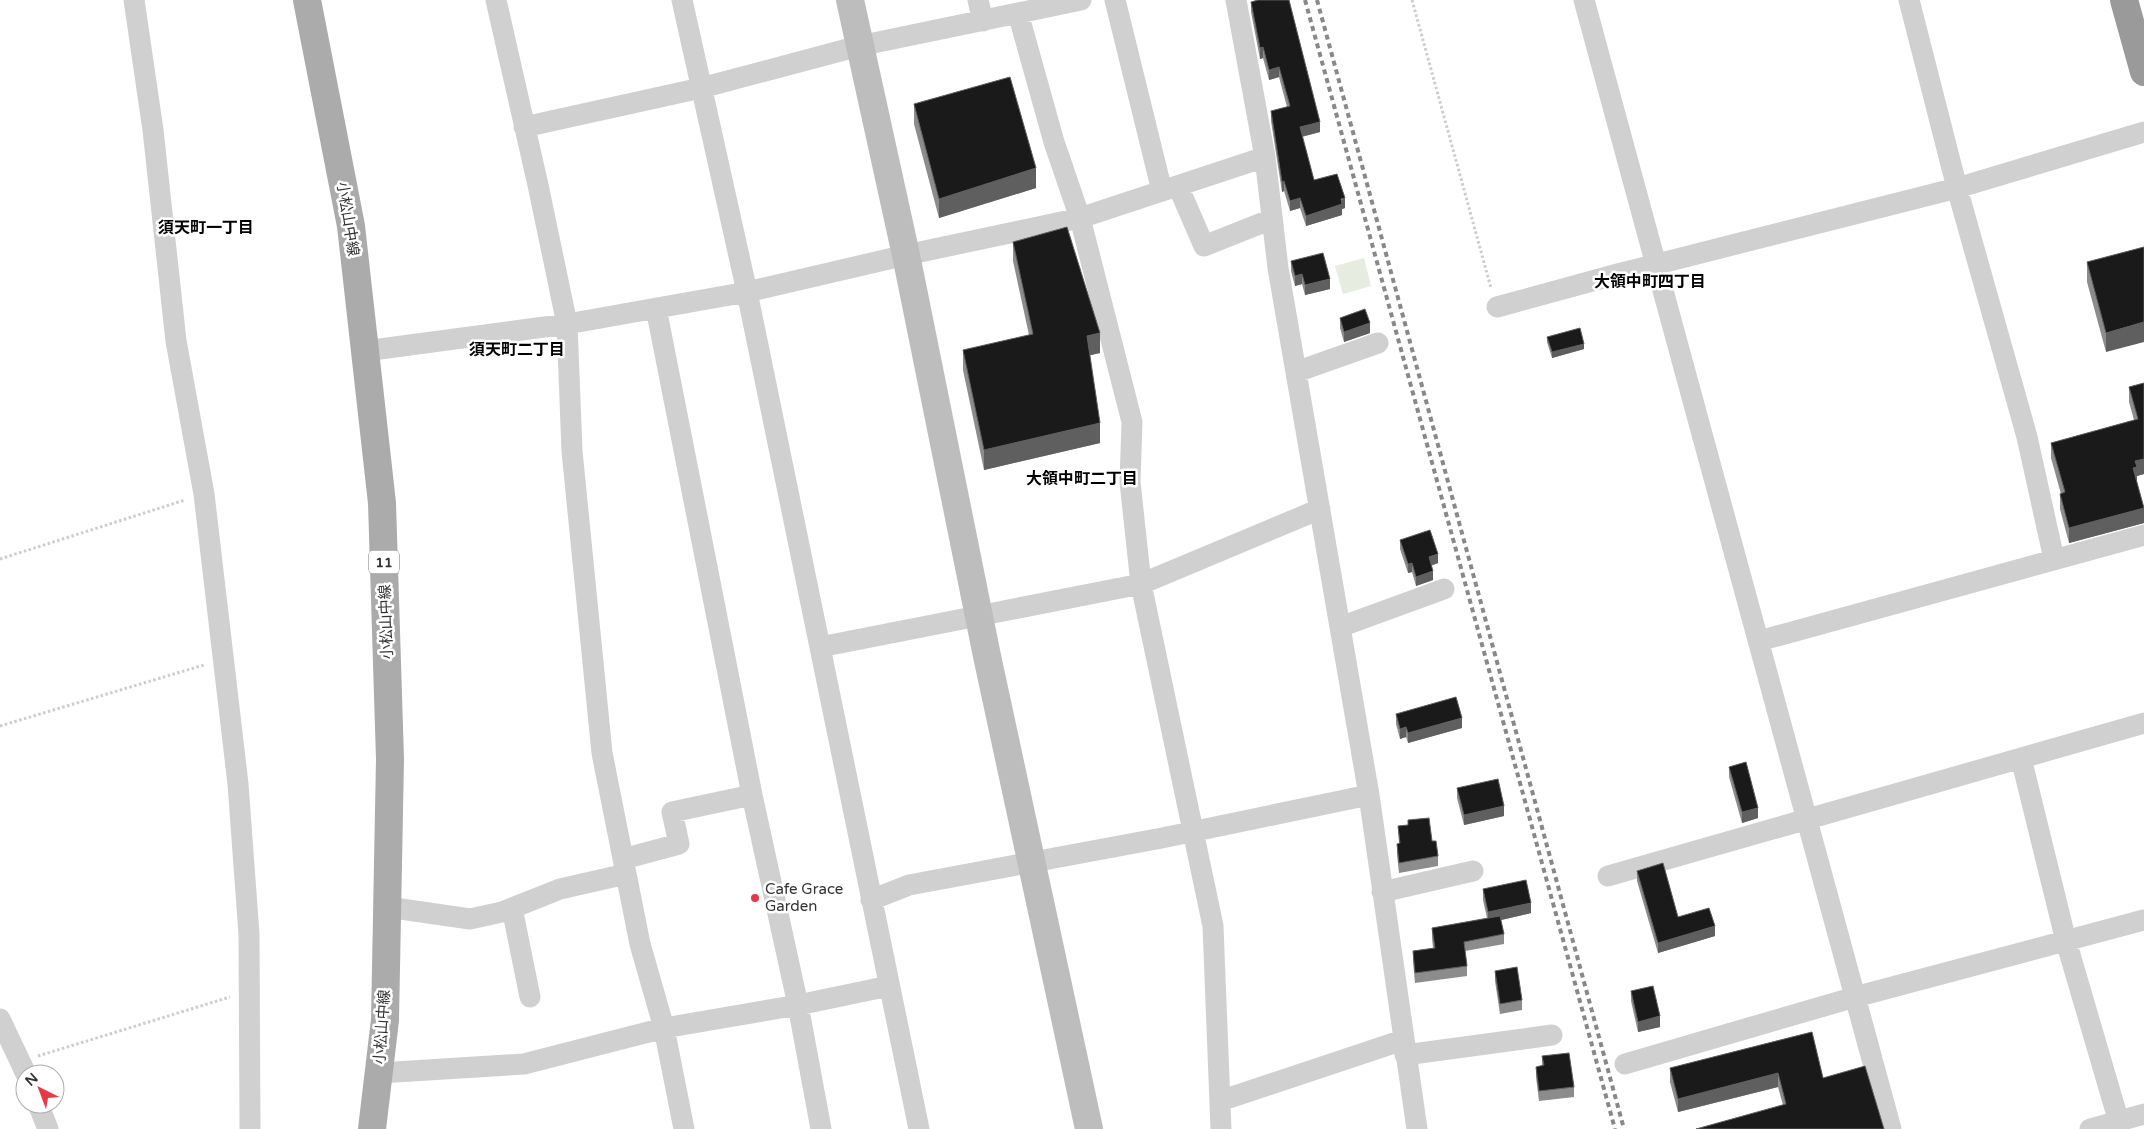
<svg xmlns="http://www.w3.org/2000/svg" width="2144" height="1129" font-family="'Varela Round','Noto Sans JP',sans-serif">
  <rect width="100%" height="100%" fill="#fff"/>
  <!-- green -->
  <path fill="#e6ecdf" d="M1364,258L1371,286L1343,294L1335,266Z"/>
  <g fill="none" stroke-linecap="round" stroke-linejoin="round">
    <!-- path -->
    <path stroke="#cdcdcd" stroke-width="3" stroke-dasharray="2.5 2.5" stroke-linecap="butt" d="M1412,0L1491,288
      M0,559L185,500
      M0,726L204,665
      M38,1056L230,997"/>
    <!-- street -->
    <path stroke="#d0d0d0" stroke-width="21" d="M134,0L153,130L176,341L204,494L238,784L249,934L250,1129
      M496,0L538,185L567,324L572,451L602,753L640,944L664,1028L684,1129
      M682,0L747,292L919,1129
      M978,0L983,21
      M1115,0L1162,191
      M1236,0L1265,157L1278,268L1369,795L1417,1129
      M1584,0L1891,1129
      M1909,0L1957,188L2027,437L2054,559
      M1018,13L1054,142L1080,218L1132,422L1130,482L1141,584L1213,926L1221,1129
      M524,127L701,88L859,46L1081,0
      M1178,186L1204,246L1272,219
      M1497,307L1614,275L1957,188L2144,132
      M656,308L752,795L798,1005L821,1129
      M365,351L567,324L747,292L906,255L1080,218L1265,157
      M1296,372L1378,343
      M1340,627L1444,589
      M1759,641L2144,535
      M820,647L1141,584L1320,509
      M2021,758L2066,941L2121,1129
      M623,859L679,844L672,812L752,795
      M1608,876L2144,723
      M1382,892L1473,871
      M871,900L909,885L1162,838L1369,795
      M387,907L470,919L502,912L560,889L626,874
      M512,908L530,997
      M0,1019L26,1074
      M1405,1055L1552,1035
      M1625,1064L1855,997L2144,920
      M379,1073L524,1064L664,1028L798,1005L889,986
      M1220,1101L1403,1040
      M38,1104L48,1129
      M2090,1129L2144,1114"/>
    <!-- secondary -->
    <path stroke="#bdbdbd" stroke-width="28" d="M850,0L906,255L987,656L1089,1129"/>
    <!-- primary -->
    <path stroke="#ababab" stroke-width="28" d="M307,0L351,226L382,503L390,759L385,1020L372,1129"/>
    <!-- highway -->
    <path stroke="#9a9a9a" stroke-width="28" d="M2124,0L2144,72"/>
    <!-- rail -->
    <path stroke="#888" stroke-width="4" stroke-dasharray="5 4" stroke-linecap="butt" d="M1305,0L1615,1129
      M1317,0L1624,1129"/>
  </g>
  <!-- wall -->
  <path fill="#8c8c8c" d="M1251,2L1320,132L1302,137L1314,180L1345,208L1342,209V215L1306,226L1300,208L1290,211L1284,191L1282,192L1271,121V111L1287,107L1279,77L1269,80L1263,58L1260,59L1251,12Z
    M914,104L1036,188L939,218L914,124Z
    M1013,242L1100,353L1090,355L1100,443L984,470L963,370V350L1029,335L1013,261Z
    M2144,247L2106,352L2087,282V262Z
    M1291,261L1330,289L1305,295L1302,284L1295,286L1291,271Z
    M1340,318L1370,333L1344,342L1340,328Z
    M1547,337L1584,349L1552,358L1547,342Z
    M2144,383V474L2137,476V482L2144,523L2069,543L2060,509V494H2061L2051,458V443L2134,420L2129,402V387Z
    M1400,540L1438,563L1431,566L1433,580L1416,586L1412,572L1408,573L1400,549Z
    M1396,714L1462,728L1408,743L1406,737L1400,739L1396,724Z
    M1729,767L1758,818L1742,823L1729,777Z
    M1457,788L1504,816L1464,825L1457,798Z
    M1408,820L1432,841L1438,856V866L1399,873L1397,854V844H1399L1398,826L1408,825Z
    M1637,871L1678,917L1715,936L1658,953L1637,881Z
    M1483,889L1531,913L1501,920L1504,934V944L1465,951L1467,966V976L1415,983L1413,961V951L1433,948L1432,938V928L1487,918L1483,900Z
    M1495,971L1522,1000V1010L1500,1014L1495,981Z
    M1631,991L1660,1027L1638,1032L1631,1001Z
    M1812,1032L1823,1078L1884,1129L1783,1105L1778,1087L1678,1112L1670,1082V1068Z
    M1542,1056L1574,1087V1097L1539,1101L1536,1077V1067L1542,1066Z"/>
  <!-- shaded-wall -->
  <path fill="#5f5f5f" d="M1263,47V58L1260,59V48Z
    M1279,67V77L1269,80V70Z
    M1320,122V132L1300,137V127Z
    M1036,168V188L939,218V199Z
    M1284,181V191L1282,192V182Z
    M1300,198V208L1290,211V201Z
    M1345,198V208L1342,209V215L1306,226V216Z
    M1302,274V284L1295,286V276Z
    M1330,279V289L1305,295V285Z
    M2144,322V342L2106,352V333Z
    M1370,323V333L1344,342V332Z
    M1100,333V353L1087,356V336Z
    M1584,344V349L1552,358V352Z
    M1100,423V443L984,470V450Z
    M2144,459V474L2137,476V482L2133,468L2135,461Z
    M2144,508V523L2069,543V528Z
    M1438,554V563L1429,566V557Z
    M1412,563V572L1408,573V564Z
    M1433,571V580L1416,586V577Z
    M1462,718V728L1408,743V733Z
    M1406,727V737L1400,739V729Z
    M1504,806V816L1464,825V815Z
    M1758,808V818L1742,823V812Z
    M1531,903V913L1488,923V912Z
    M1715,926V936L1658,953V943Z
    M1660,1016V1027L1638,1032V1022Z
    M1778,1073V1087L1678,1112V1099Z"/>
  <!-- building -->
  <path fill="#1a1a1a" stroke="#5f5f5f" d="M1258,0H1289L1320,122L1300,127L1314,180L1337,174L1345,198L1341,199L1342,204L1306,216L1300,198L1290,201L1284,181L1282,182L1271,111L1290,106L1279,67L1269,70L1263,47L1260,48L1251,2Z
    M1010,77L1036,168L939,199L914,104Z
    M1067,227L1100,333L1087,336L1100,423L984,450L963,350L1033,334L1013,242Z
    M2144,247V322L2106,333L2087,262Z
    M1323,253L1330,279L1305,285L1302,274L1295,276L1291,261Z
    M1365,309L1370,323L1344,332L1340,318Z
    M1580,328L1584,344L1552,352L1547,337Z
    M2144,383V459L2135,461L2137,467L2133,468L2144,508L2069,528L2060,494L2065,492L2051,443L2138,419L2129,387Z
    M1430,530L1438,554L1429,557L1433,571L1416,577L1412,563L1408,564L1400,540Z
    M1456,697L1462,718L1408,733L1406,727L1400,729L1396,714Z
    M1746,762L1758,808L1742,812L1729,767Z
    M1498,779L1504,806L1464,815L1457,788Z
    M1429,818L1432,841H1436L1438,856L1399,863L1397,844L1400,843L1398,826L1408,825V820Z
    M1663,863L1678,917L1709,908L1715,926L1658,943L1637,871Z
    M1526,880L1531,903L1488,912L1483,889Z
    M1500,916L1504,934L1464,942L1467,966L1415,973L1413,951L1435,948L1432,928Z
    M1517,967L1522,1000L1500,1004L1495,971Z
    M1653,986L1660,1016L1638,1022L1631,991Z
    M1812,1032L1823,1078L1865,1066L1884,1129H1696L1786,1104L1778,1073L1678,1099L1670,1068Z
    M1569,1053L1574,1087L1539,1091L1536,1067L1544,1065L1542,1056Z"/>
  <!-- markers -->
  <circle fill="#e63946" stroke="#fff" stroke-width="2" cx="755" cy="898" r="5"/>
  <g text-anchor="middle" stroke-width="5" stroke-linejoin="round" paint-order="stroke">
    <!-- shield labels -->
    <rect fill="#fff" stroke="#707070" stroke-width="1" x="369" y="550.5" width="30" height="23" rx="4"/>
    <g font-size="14" font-weight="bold" fill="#333">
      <text x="384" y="567">11</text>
    </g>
    <!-- street labels -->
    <g font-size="15" fill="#333" stroke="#fff">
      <text transform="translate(348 219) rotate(81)" y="5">小松山中線</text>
      <text transform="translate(386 622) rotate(-92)" y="5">小松山中線</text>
      <text transform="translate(382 1027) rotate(-86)" y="5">小松山中線</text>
    </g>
    <!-- poi labels -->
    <g font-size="15" fill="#333" stroke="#fff" text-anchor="start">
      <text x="765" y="894">Cafe Grace<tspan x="765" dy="17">Garden</tspan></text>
    </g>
    <!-- neighbourhood labels -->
    <g font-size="16" font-weight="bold" fill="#000" stroke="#fff">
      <text x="206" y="233">須天町一丁目</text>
      <text x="1650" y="287">大領中町四丁目</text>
      <text x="517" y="355">須天町二丁目</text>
      <text x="1082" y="484">大領中町二丁目</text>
    </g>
  </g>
  <!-- north arrow -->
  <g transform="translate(40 1089) rotate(318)"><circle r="24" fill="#ffffff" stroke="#adadad"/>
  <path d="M0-4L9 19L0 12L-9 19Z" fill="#e63946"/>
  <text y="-8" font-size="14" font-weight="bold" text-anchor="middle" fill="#333333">N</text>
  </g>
</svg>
